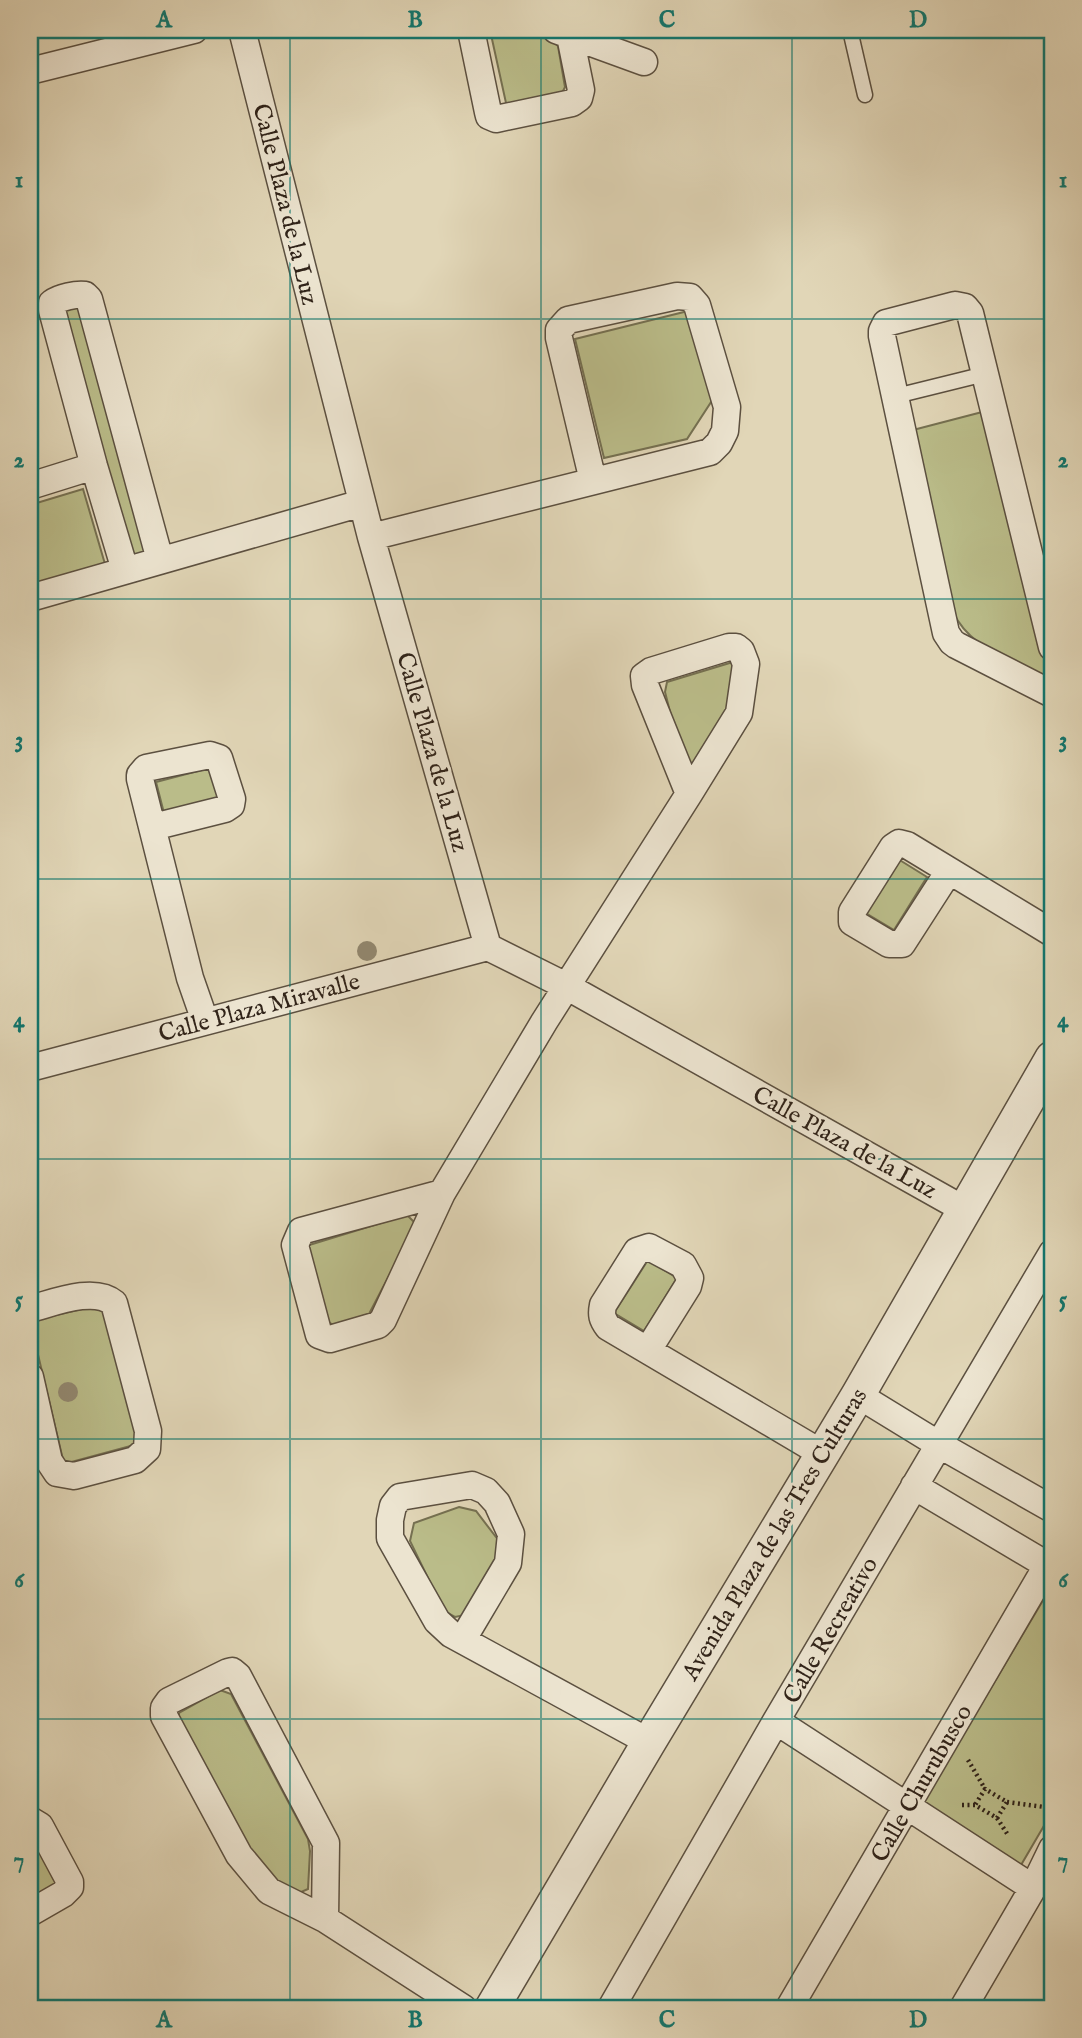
<svg xmlns="http://www.w3.org/2000/svg" width="1082" height="2038" font-family="'IM FELL English',serif">
  <rect width="100%" height="100%" fill="#e1d6b7"/>
  <filter id="stains"><feTurbulence type="fractalNoise" baseFrequency=".00286" numOctaves="4"/><feColorMatrix values="0 0 0 0 .2 0 0 0 0 .09 0 0 0 0 .02 0 0 0 .5 -.17"/></filter>
  <radialGradient id="worn" r=".72"><stop offset=".6" stop-color="#630" stop-opacity="0"/><stop offset="1" stop-color="#630" stop-opacity=".3"/></radialGradient>
  <!-- green -->
  <path fill="#babc89" stroke="#757051" stroke-width="2" d="M490,30H531L550,38L558,46L565,87L561,95L515,109L506,103Z
    M80,302L150,551L132,556L62,307Z
    M688,311L713,399L687,439L604,458L575,339Z
    M986,411L1049,664L1045,674H1035C1003,656 969,646 953,612L913,430Z
    M83,489L105,564L38,583L30,555V505Z
    M733,662L739,668L730,707L694,765L683,763L665,692L667,682Z
    M217,766L226,801L165,817L156,782Z
    M898,859L927,877L894,930L864,912Z
    M407,1215L416,1224L369,1314L336,1326L325,1321L306,1246Z
    M648,1260L677,1278L644,1331L614,1313Z
    M104,1304L138,1444L64,1464L30,1321Z
    M459,1507L476,1511L499,1541L497,1557L465,1615L455,1617L444,1611L410,1541L414,1523Z
    M1048,1592L1052,1594V1812L1021,1865L921,1805Z
    M220,1690L231,1694L308,1839L310,1851L308,1889L299,1893L265,1875L178,1725L179,1713Z
    M30,1831L59,1882L30,1898Z"/>
  <g fill="none" stroke-linecap="round" stroke-linejoin="round">
    <!-- service casing -->
    <g stroke="#5c5040" stroke-width="17">
      <path id="service" d="M850,30L865,95
        M896,396L985,374"/>
    </g>
    <!-- minor casing -->
    <g stroke="#5c5040" stroke-width="29">
      <path id="minor" d="M242,30L371,537L488,947L566,986L965,1210
        M471,30L488,112L489,116L496,119L572,103L579,98L581,90L570,36
        M556,30L644,62
        M30,71L194,30
        M30,486L94,466
        M371,537C484,508 597,480 710,452L719,443L725,431L727,407L697,305L690,297L677,296L568,320L559,330V338L593,481
        M125,570L94,466L52,310V303C60,297 76,294 85,295L89,299L160,560
        M30,598L362,503
        M1052,647L970,313L965,307L955,305L886,323L882,331V336L946,633L952,642L956,645L1052,694
        M153,827L225,809L231,805L232,799L219,758L210,755L146,768L140,775V779L190,978L205,1021
        M949,871L902,944H889L852,922V912L893,847L899,843L907,845L1052,933
        M30,1068L488,947
        M442,1193L301,1231L295,1245L319,1335L330,1339L378,1325L383,1320L442,1193L544,1022L689,794L739,713L746,664L741,651L736,647H729L651,671L644,676L645,685L689,794
        M30,1309C53,1303 94,1286 114,1303L148,1431L147,1449L135,1460L74,1476L57,1473L49,1461L30,1377
        M648,1350L688,1286L690,1278L683,1265L649,1247L637,1251L603,1305C601,1315 602,1319 608,1327L823,1454
        M858,1395L938,1444L1052,1509
        M914,1486L1052,1568
        M463,1639L508,1563L511,1534L497,1503L486,1491L472,1485L400,1497L393,1506L390,1520V1538L437,1621L451,1634L649,1742
        M776,1721L1033,1888
        M30,1820L40,1826L70,1882V1887L63,1894L30,1913
        M325,1919L326,1843L238,1676L232,1671L228,1672L169,1701L164,1708V1716L239,1855L269,1891L325,1919L463,2008
        M611,2008L776,1721L1052,1253
        M789,2008L1052,1557
        M963,2008L1033,1888L1052,1849"/>
    </g>
    <!-- tertiary casing -->
    <g stroke="#5c5040" stroke-width="36">
      <path id="tertiary" d="M492,2008L649,1742L858,1395L1052,1058"/>
    </g>
    <!-- path -->
    <path stroke="#302319" stroke-width="4.5" stroke-dasharray="2 3.5" stroke-linecap="butt" d="M968,1760L985,1789
      M1007,1802L1052,1808
      M962,1805H975L997,1818L1007,1802L985,1789L975,1805
      M997,1818L1008,1835"/>
    <!-- service -->
    <use href="#service" stroke="#ece4d0" stroke-width="14"/>
    <!-- minor -->
    <use href="#minor" stroke="#ece4d0" stroke-width="26"/>
    <!-- tertiary -->
    <use href="#tertiary" stroke="#ece4d0" stroke-width="33"/>
  </g>
  <!-- trees -->
  <g fill="#928870">
    <circle cx="367" cy="951" r="10"/>
    <circle cx="68" cy="1392" r="10"/>
  </g>
  <!-- grid -->
  <path fill="none" stroke="#0f766e" stroke-width="2" stroke-opacity="0.55" d="M290,30V2008M541,30V2008M792,30V2008M30,319H1052M30,599H1052M30,879H1052M30,1159H1052M30,1439H1052M30,1719H1052"/>
  <g text-anchor="middle" stroke-width="6" stroke-linejoin="round" paint-order="stroke">
    <!-- street labels -->
    <g font-size="24" fill="#302319" stroke="#ece4d0">
      <text transform="translate(286 204) rotate(76)" y="8">Calle Plaza de la Luz</text>
      <text transform="translate(433 752) rotate(74)" y="8">Calle Plaza de la Luz</text>
      <text transform="translate(259 1007) rotate(-15)" y="8">Calle Plaza Miravalle</text>
      <text transform="translate(845 1142) rotate(29)" y="8">Calle Plaza de la Luz</text>
      <text transform="translate(774 1534) rotate(-59)" y="8">Avenida Plaza de las Tres Culturas</text>
      <text transform="translate(830 1630) rotate(-60)" y="8">Calle Recreativo</text>
      <text transform="translate(921 1783) rotate(-60)" y="8">Calle Churubusco</text>
    </g>
  </g>
  <!-- margin -->
  <rect width="1082" height="2038" fill="none" stroke="#e1d6b7" stroke-width="77"/>
  <rect x="38" y="38" width="1006" height="1962" fill="none" stroke="#0f766e" stroke-width="2.5"/>
  <g font-size="23" text-anchor="middle" font-weight="bold" fill="#0f766e">
    <text x="164" y="27">A</text>
    <text x="415" y="27">B</text>
    <text x="667" y="27">C</text>
    <text x="918" y="27">D</text>
    <text x="19" y="187">1</text>
    <text x="1063" y="187">1</text>
    <text x="19" y="467">2</text>
    <text x="1063" y="467">2</text>
    <text x="19" y="747">3</text>
    <text x="1063" y="747">3</text>
    <text x="19" y="1027">4</text>
    <text x="1063" y="1027">4</text>
    <text x="19" y="1307">5</text>
    <text x="1063" y="1307">5</text>
    <text x="19" y="1587">6</text>
    <text x="1063" y="1587">6</text>
    <text x="19" y="1867">7</text>
    <text x="1063" y="1867">7</text>
    <text x="164" y="2027">A</text>
    <text x="415" y="2027">B</text>
    <text x="667" y="2027">C</text>
    <text x="918" y="2027">D</text>
  </g>
  <rect width="100%" height="100%" filter="url(#stains)"/>
  <rect width="100%" height="100%" fill="url(#worn)"/>
</svg>
